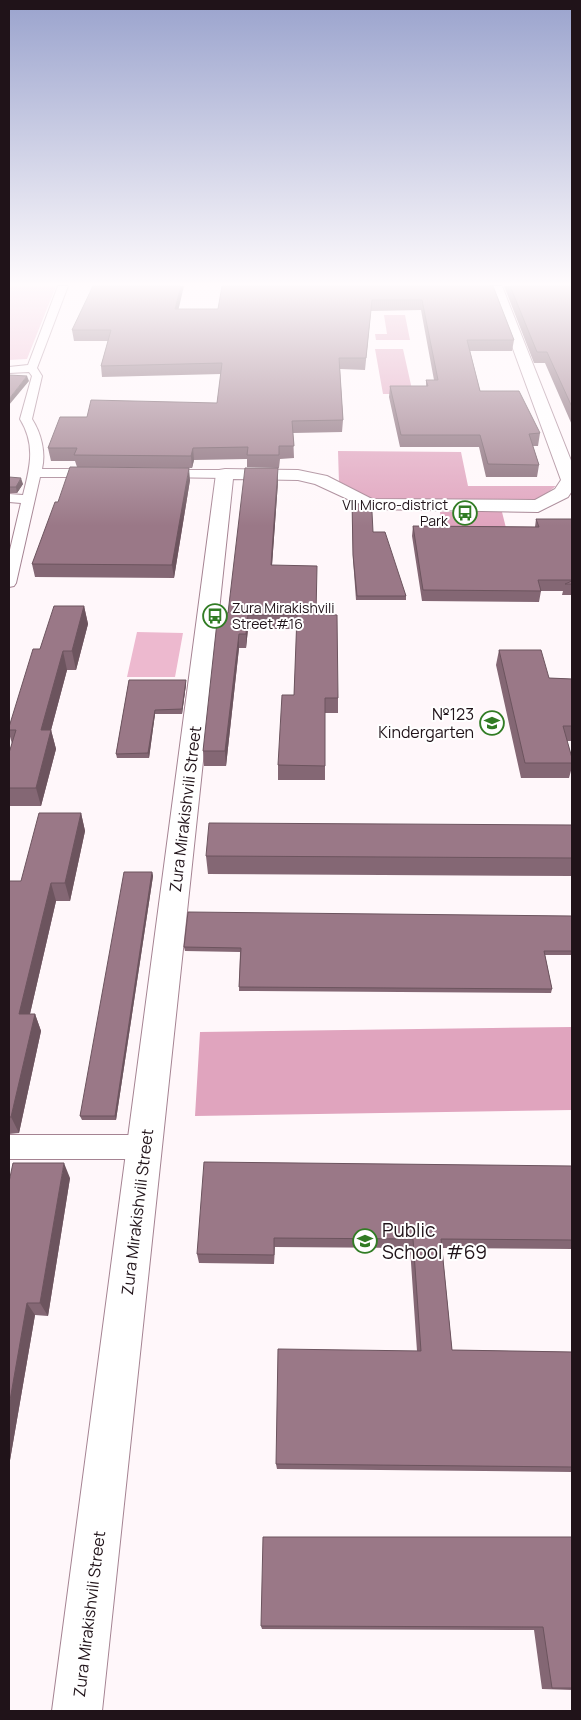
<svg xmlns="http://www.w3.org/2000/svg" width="581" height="1720" font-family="Manrope,sans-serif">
  <rect width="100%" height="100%" fill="#fff7fa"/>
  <!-- green -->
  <path fill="#edb9cf" d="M9,286H56L27,359L9,360Z
    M137,632L183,633L175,677H127Z"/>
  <!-- forest -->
  <path fill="#e0a4be" d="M384,315H405L410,340H376L375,334H387Z
    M375,349H403L413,394H383Z
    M338,451L461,452L468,486H556L538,500L365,499L339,483Z
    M440,512H502L506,528L442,527Z
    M572,1027V1110L195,1116L200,1032Z"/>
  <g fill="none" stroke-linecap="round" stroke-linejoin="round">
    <!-- street casing -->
    <g stroke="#a58392" stroke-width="2">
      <path id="street" d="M58,286H68L37,368L42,376L32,419C41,433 46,452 42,469H96L102,473L96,477H40L16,583L14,586L9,587V554L21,503L9,502V494L23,495C30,467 36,445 20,419L32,376L29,372L9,373V367L28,365Z
        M162,470H225L231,474L225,478L157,477L156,474L157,471Z
        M9,1135H145L154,1139L158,1147L154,1155L145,1159H9Z"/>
    </g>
    <!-- secondary casing -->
    <g stroke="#a58392" stroke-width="2">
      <path id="secondary" d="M490,286H502L572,463V491L568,497L538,512L369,509L315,484L298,480L233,479L102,1711H52L216,474L219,470L225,469L298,470L327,476L372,499L535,500L555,489L561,480Z"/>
    </g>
    <!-- street -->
    <use href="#street" fill="#fff" fill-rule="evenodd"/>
    <!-- secondary -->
    <use href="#secondary" fill="#fff" fill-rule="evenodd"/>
  </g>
  <!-- wall -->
  <path fill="#846774" d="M493,286L514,340L512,351H470L480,391L540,433L538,446H533L539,465L537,477H486L479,447H400L389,397L390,386H426V380H434L421,310L371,311L365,370L340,369L343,420L342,432L293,433L294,458L280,459L279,468L247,467V459L194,460L192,468L77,467L75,461H51L48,448L87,417L217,403L221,374L102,377L101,366L108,341H74L72,330L178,309H218Z
    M504,286H572V425L545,363H534Z
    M9,476V477L23,484L17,493H9Z
    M190,480L174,578L35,577L32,564L58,502Z
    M278,482L272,565L316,614L338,698V713H325V780H278V765L294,695L297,629H248L246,648H239L226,766H204L203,751L228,613Z
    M352,505L373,532L406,596V600H356L353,559Z
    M536,519H572V595H562L563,591H541L539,602L422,601L412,536L413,526L535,527Z
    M84,606L88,624L76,670H67L51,730L56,749L41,806H9V753L12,744L9,733V727L40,649Z
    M499,650L549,678L572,679V741H567L572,758V767L569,778H521L496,665Z
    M129,680L186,684L182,714H155L149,758H117L116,754Z
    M81,813L85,831L70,901H56L30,1014H35L41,1031L19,1133L9,1134V881H21Z
    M572,825V876L208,874L206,856Z
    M152,872L153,876L116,1120H82L80,1116Z
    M572,916V955H545L552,989L551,993L239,991L240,952L185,951L184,947Z
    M572,1166V1249L442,1248L452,1350L572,1352V1472L277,1469L276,1464L417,1351L410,1248L275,1247L274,1264L199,1263L197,1254Z
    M70,1178L48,1316L35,1315L9,1466V1182Z
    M572,1537V1690L542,1689L534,1630L262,1629L261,1626Z"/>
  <!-- shaded-wall -->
  <path fill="#6c545e" d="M181,286H184L176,320L175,309Z
    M27,376L29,381L9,405V399Z
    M193,448L194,460L192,468L191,456Z
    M189,468L190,480L174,578L172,565Z
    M278,468V482L271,579V565Z
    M21,478L23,484L17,493L16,487Z
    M9,498L10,504L9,507Z
    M84,606L88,624L76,670L72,651Z
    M248,615V629L246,648V634Z
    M239,634V648L226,766L225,751Z
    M63,651L67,670L46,749L41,730Z
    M186,680V684L182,714V709Z
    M155,710V714L149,758L148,753Z
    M51,730L56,749L41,806L36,788Z
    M81,813L85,831L70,901L65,883Z
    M152,872L153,876L116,1120L115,1116Z
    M51,883L56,901L26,1031L19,1014Z
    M35,1014L41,1031L19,1133L11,1117Z
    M64,1163L70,1178L48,1316L40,1303Z
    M27,1303L35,1315L9,1466V1406Z"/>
  <!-- building -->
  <path fill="#9a7887" stroke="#6c545e" d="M93,286H181L175,309H218L222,286H493L514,340H467L480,391H519L540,433L529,434L539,465L488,464L480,435H401L390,386H428L426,380H438L422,300H372L366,358H339L343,420L292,421L294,446H279V455H247L248,447L193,448L191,456L74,455L77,448H48L60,417H87L91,400L217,403L222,363L101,366L111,330H72Z
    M510,286H572V407L547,352H537Z
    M9,375L27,376L9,399Z
    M70,467L189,468L172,565L32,564L55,502H58Z
    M245,468H278L271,565L317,566L316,614L337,615L338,698H325V766L278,765L282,695H294L297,615H248L246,634H239L225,751H203L218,613H228Z
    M9,477L21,478L16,487H9Z
    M352,500L372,512L373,532H385L406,596H357L353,555Z
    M536,519H572V580H538L541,591L423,590L413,526L539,527Z
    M572,581V584H565Z
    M54,606H84L72,651H63L41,730H51L36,788H9V753L16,730H9V727L33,649H40Z
    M499,650H541L549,678L572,679V726H563L572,758V763H525Z
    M129,680H186L182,709L155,710L148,753L116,754Z
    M39,813H81L65,883H51L19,1014H35L11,1117H9V881H21Z
    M209,823L572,825V858L206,856Z
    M124,872H152L115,1116H80Z
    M188,912L572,916V951H544L552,989L239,987L241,948L184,947Z
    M204,1162L572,1166V1240L441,1239L452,1350L572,1352V1467L276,1464L278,1349L421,1351L413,1239L274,1238V1255L197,1254Z
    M13,1163H64L40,1303H27L9,1406V1182Z
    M263,1537H572V1688H552L543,1627L261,1626Z"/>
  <!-- sky -->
  <linearGradient id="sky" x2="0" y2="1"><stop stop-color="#9aa3cd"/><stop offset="0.54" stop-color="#fffbfd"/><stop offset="1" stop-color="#fffbfd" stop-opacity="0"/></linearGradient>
  <rect width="581" height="526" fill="url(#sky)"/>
  <!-- icons -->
  <defs>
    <g id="bus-ring" transform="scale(1.25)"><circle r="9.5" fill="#fff" stroke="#317c24" stroke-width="1.5"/><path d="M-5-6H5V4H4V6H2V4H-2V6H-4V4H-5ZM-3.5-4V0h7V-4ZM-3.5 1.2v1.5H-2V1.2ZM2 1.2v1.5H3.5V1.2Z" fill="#317c24"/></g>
    <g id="school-ring" transform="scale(1.25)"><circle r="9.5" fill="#fff" stroke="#317c24" stroke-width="1.5"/><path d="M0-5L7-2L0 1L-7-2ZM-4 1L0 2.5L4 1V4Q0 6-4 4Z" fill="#317c24"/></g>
  </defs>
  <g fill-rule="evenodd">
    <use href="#bus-ring" x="465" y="513"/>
    <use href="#bus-ring" x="215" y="616"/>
    <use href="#school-ring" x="492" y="723"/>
    <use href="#school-ring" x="365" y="1241"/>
  </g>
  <g text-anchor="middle" stroke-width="4" stroke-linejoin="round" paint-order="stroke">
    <!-- far-poi labels -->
    <g font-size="14" fill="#201319" stroke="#fff" text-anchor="end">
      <text x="448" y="510">VII Micro-district<tspan x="448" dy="16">Park</tspan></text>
      <text x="232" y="613" text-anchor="start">Zura Mirakishvili<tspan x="232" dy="16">Street #16</tspan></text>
    </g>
    <!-- poi labels -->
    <g font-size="16" fill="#201319" stroke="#fff" text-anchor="end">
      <text x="474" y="720">№123<tspan x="474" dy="18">Kindergarten</tspan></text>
    </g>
    <!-- street labels -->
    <g font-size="16" fill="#201319" stroke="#fff">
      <text transform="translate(185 809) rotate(-83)" y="6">Zura Mirakishvili Street</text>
      <text transform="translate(137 1212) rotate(-83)" y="6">Zura Mirakishvili Street</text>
      <text transform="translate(89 1614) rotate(-83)" y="6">Zura Mirakishvili Street</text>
    </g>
    <!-- near-poi labels -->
    <g font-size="19" fill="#201319" stroke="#fff" text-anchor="start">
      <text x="382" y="1237">Public<tspan x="382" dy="22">School #69</tspan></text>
    </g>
  </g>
  <!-- border -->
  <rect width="581" height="1720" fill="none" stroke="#201319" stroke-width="20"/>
</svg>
